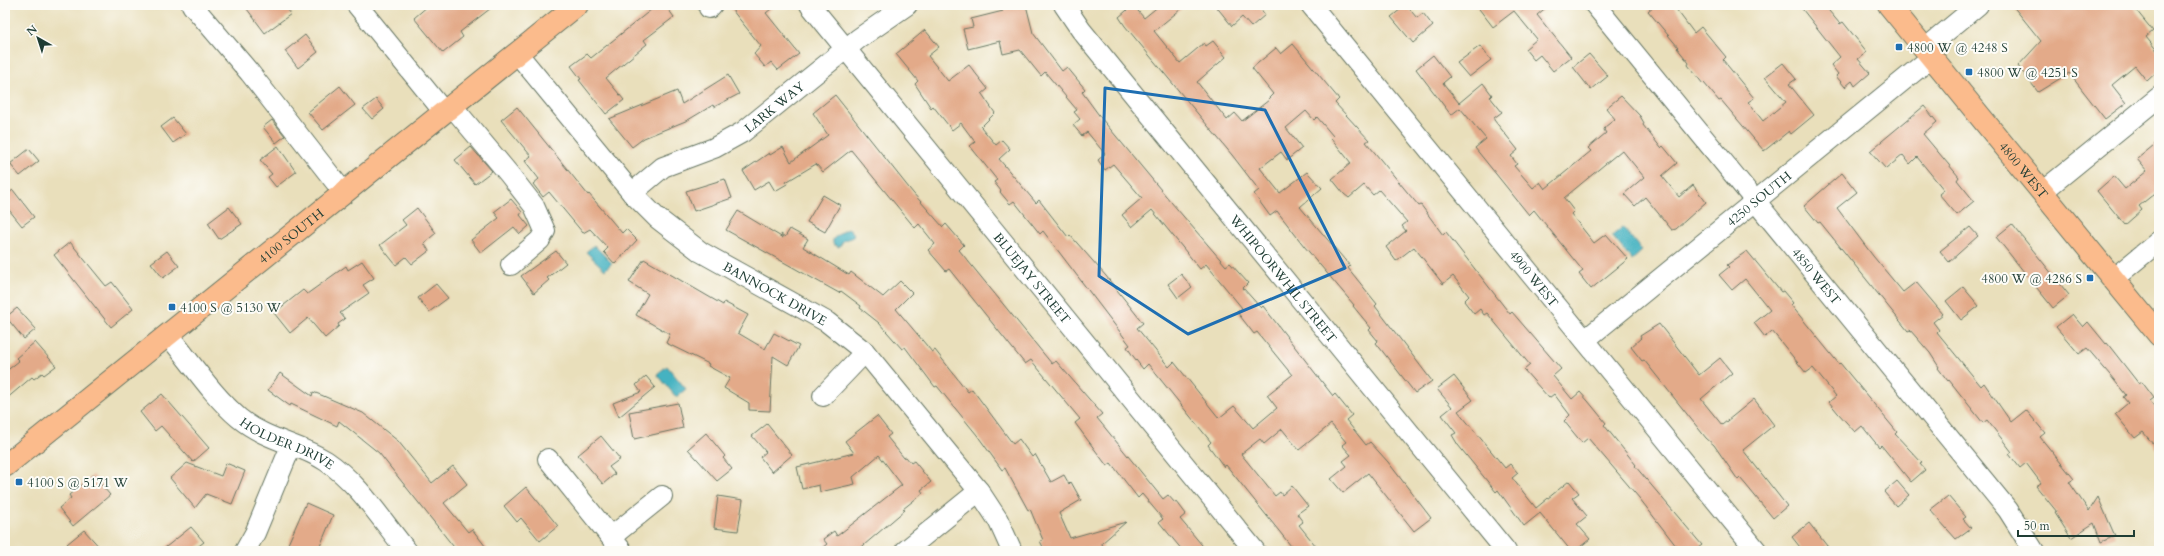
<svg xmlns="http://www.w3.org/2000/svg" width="2164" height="556" font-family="Cardo,serif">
  <rect width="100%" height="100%" fill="#fdfcf7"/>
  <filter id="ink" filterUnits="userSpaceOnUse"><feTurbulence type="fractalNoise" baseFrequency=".025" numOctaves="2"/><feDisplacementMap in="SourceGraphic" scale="8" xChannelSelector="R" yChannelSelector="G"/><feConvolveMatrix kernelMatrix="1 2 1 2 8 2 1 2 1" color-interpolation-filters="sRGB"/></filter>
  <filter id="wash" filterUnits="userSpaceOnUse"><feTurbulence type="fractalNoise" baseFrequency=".012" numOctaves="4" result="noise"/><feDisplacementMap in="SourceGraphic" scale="16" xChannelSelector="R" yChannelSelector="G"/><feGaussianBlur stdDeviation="0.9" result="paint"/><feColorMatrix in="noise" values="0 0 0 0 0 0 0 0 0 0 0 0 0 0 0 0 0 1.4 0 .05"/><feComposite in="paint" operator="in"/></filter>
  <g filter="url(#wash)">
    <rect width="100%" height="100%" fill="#e9dfbb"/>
    <!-- water -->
    <path fill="#45b2c1" stroke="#32787a" d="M1623,227L1642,251L1632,260L1612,236Z
      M850,229L854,234L852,238L844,240L839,247L833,244V239L845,230Z
      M594,245L612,263L605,270L586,252Z
      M667,366L686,389L676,397L657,374Z"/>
    <g id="blocks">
      <!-- building -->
      <path fill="#e3aa89" d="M244,5H284L291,14L265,33Z
        M429,5H495L460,32L463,37L443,53L414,18Z
        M657,5H665L674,17L644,40L647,44L606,78L624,100L606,114L579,80L581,79L571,66L587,54L591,58Z
        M728,5H776L766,13L799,54L778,70L771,62L765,67L754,54L761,46Z
        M1001,5H1026L1033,33L1062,71L1067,67L1085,89L1082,92L1101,118L1171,202L1226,266L1230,263L1248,283L1243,288L1261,308L1263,306L1333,396L1335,394L1352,415L1346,420L1366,445L1370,442L1388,462L1431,518L1414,531L1368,473L1343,493L1331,479L1347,466L1343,461L1351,455L1342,445L1346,442L1331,424L1299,450L1282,429L1264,444L1260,439L1241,454L1275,496L1280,492L1282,495L1292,486L1308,506L1297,514L1303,522L1299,525L1320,551H1295L1226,465L1224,467L1208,445L1211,442L1148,364L1143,369L1133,356L1127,347L1130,345L1043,231L1040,234L1014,201L1010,204L1000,192L1001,191L994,182L997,180L970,146L975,142L961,123L952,130L933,106L931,108L915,84L918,81L896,54L925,30L939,47L928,56L948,81L969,65L988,89L982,94L995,113L981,127L996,145L1002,140L1010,149L999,159L1036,203L1039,200L1068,237L1070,235L1106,276L1143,323L1137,328L1169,367L1174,362L1219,418L1234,406L1253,428L1277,408L1267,395L1292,375L1257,332L1254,334L1237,312L1242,308L1206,264L1200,269L1152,210L1132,227L1122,215L1142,198L1113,164L1105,170L1098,160L1105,154L1087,132L1082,136L1073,125L1080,119L1074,112L1077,110L1045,72L1041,76L1020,50L1003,54L1000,41L968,49L963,29L973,27L971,19L1003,11Z
        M1133,5L1144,18L1160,5H1186L1154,31L1180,63L1204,43L1206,46L1213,41L1226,57L1197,82L1227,120L1235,113L1242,121L1269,100L1268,99L1273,94L1252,68L1276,48L1281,54L1293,44L1339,99L1335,103L1369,140L1366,142L1408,193L1419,206L1421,205L1443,235L1446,232L1510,314L1512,312L1561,369L1553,376L1572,399L1580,392L1588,401L1606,423L1604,425L1636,465L1635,466L1702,545L1694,551H1680L1640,499L1588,438L1582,443L1564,421L1570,415L1554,394L1549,398L1524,370L1530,365L1487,313L1484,315L1480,309L1474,314L1464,301L1469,296L1453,276L1443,284L1414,247L1396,261L1386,247L1406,231L1402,226L1407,222L1379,190L1373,195L1364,185L1349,198L1344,194L1332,179L1351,163L1331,138L1333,136L1317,117L1314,120L1306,111L1286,128L1302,148L1287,160L1281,152L1260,168L1280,193L1307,172L1322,188L1300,207L1350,266L1348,268L1377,304L1375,306L1432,381L1415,393L1376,343L1378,341L1369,330L1371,328L1353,306L1354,305L1304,246L1277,211L1270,216L1254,194L1259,190L1232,155L1125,26L1119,17Z
        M1215,5H1258L1265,15L1251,27L1242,17L1232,26Z
        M1406,5L1417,18L1423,13L1433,26L1413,43L1391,17Z
        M1476,5H1549L1537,15L1571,57L1553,71L1540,55L1534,60L1525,49L1537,39L1514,11L1493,27Z
        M1655,5H1673L1694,33L1701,27L1726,57L1723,60L1754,98L1748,102L1763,121L1786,102L1765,77L1783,63L1796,79L1789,84L1814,115L1791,134L1789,131L1764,151L1721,100L1719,101L1704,83L1703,84L1688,65L1689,63L1677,48L1678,47L1648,11Z
        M1799,5H1824L1840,24L1843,22L1867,52L1858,59L1870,73L1855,86L1852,81L1845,87L1836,76L1838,74L1831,65L1840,57Z
        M2012,5H2132L2153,31L2146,37L2159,53V70L2147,81L2135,66L2112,85L2126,103L2105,119L2069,73L2038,92L2018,66L2041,41Z
        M305,35L318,52L298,68L285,51Z
        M1480,46L1491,60L1469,77L1457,63Z
        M1589,54L1608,76L1591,90L1573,67Z
        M1433,55L1450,77L1443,83L1459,103L1483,83L1492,95L1490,97L1502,112L1494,118V120L1518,150L1511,156L1517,164L1514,166L1533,188L1540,182L1545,189L1591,151L1588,148L1606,133L1604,130L1605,127L1615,119L1606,108L1621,96L1640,116L1644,123L1643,125L1661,148L1663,146L1677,163L1662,176L1679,197L1693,185L1706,202L1676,229L1672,230L1645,197L1635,206L1624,194L1644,177L1622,150L1564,198L1574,211L1571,214L1594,243L1606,234L1628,259L1591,289L1579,274L1583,271L1534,210L1529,215L1475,148L1486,139L1460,108L1451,115L1416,69Z
        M728,75L739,94L714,107L713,105L688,120L644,138L632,147L609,119L677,91L682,104Z
        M340,86L355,105L323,130L308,112Z
        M835,95L913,193L943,227L946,224L964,245L959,250L1052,364L1056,361L1102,414L1097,418L1163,499L1168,495L1175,503L1177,502L1186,514L1180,519L1207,551H1183L1159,522L1163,519L1142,494L1138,498L1111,463L1107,466L1075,423L1080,419L1031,360L1025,364L949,269L946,271L928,250L935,244L919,224L915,228L851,150L823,172L816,164L786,182L787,184L775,191L769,181L754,190L743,171L769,153L770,155L783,147L791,162L828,135L813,113Z
        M376,99L384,109L372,119L363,109Z
        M1924,106L1937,122L1923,134L1959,177L1957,180L1974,201L1957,215L1939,194L1944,190L1917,157L1910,164L1903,155L1886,169L1870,151Z
        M517,107L588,195L589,194L622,233L626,229L637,240L615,264L604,252L608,248L590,229L583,233L549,192L543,197L533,184L539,179L525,161L531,156L501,120Z
        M173,118L186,134L173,143L161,127Z
        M272,120L285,136L276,143L263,127Z
        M2159,141V190L2139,206L2142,210L2125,225L2097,191L2114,176L2125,189L2147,171L2137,159Z
        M278,146L296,172L276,187L268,177L272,174L260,160Z
        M471,147L492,171L475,184L455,160Z
        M29,149L39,161L20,176L10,164Z
        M1842,173L1857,192L1837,208L1873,256L1903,292L1916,282L1943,314L1933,322L1939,330L1937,332L1981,386L1984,383L2011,422L2026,410L2045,433L2040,437L2074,479L2069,482L2089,511L2098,497L2115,536L2101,542L2094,523L2071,538L2055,513L2057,512L2036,486L2041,483L2026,463L2020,468L2009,454L2012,452L1987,420L1983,423L1949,380L1948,381L1938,368L1939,367L1930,353L1910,330L1908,331L1820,222L1818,223L1804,206Z
        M725,179L732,198L694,211L686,191Z
        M13,190L34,217L22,226L5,205V196Z
        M823,195L840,205L825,232L807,222Z
        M511,199L522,212L520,215L529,226L520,234L514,227L481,253L471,240L499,218L494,212Z
        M229,207L242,224L219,239L208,223Z
        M417,208L436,233L424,243L429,251L412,264L406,257L396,265L380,245L406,225L402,220Z
        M738,211L783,238L781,234L785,237L790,229L808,239L803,247L849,275L851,272L883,297L900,281L912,293L896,309L918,335L932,352L935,350L968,392L972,389L1013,444L1019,439L1032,457L1035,454L1051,482L1064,475L1069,484L1071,482L1081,500L1059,513L1070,538L1126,522L1102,543L1103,549L1095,551H1045L1040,541L1043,540L1030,509L1028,510L1005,468L1002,470L977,435L937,386L935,387L905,347L902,349L879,323L860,308L861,306L841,291L839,293L726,230Z
        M2012,224L2069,295L2053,308L1996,237Z
        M1970,227L1978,236L1949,262L1940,251Z
        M70,242L106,286L112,282L133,309L111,327L54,255Z
        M167,251L179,266L163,278L151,263Z
        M556,251L566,263L547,278L549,280L534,293L521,276Z
        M1747,251L1781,292L1783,291L1793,303L1791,305L1839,364L1840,363L1897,432L1895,434L1922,463L1920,464L1925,470L1911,482L1881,445L1879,447L1862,426L1855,432L1838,413L1829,402L1836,396L1813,368L1806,373L1772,331L1765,337L1754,323L1770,310L1745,279L1732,290L1719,275L1729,267L1727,265Z
        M644,259L723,305L724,302L748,315L738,333L765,349L774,333L799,346L788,365L773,356L770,411L749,410V403L724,388L730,378L708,366L709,364L666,343L670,334L636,315L648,294L629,282Z
        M362,261L374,278L363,285L369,293L340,313L345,319L338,324L339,326L325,338L308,318L290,333L274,313L303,290L307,294L346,266L348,270Z
        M1181,274L1192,287L1178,298L1168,284Z
        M436,284L448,298L429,312L418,298Z
        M1963,287L1979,306L1961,320L1946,301Z
        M17,308L36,329L24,339L6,317Z
        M2072,314L2083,327L2088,322L2106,344L2107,343L2139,384L2142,382L2154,398L2150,401L2159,412V451L2143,432L2135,438L2115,414L2128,403L2123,397L2126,395L2110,375L2087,348L2079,354L2056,327Z
        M1659,324L1699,375L1720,358L1732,373L1701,399L1722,425L1754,399L1774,425L1743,450L1787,506L1773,518L1746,485L1740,478L1738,480L1714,445L1706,438L1644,360L1642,361L1631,347L1641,338L1640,336Z
        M35,342L56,366L44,375L42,373L34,379L32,377L5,400V372L19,361L16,358Z
        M280,373L312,396L313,392L321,395L363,413L398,441L432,483L453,466L467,484L444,503L468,532L472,529L489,551H457L379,453L339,421L337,426L291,404L290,406L268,390Z
        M646,376L655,387L619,417L613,403L641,392L636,385Z
        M1454,376L1473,400L1458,411L1505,468L1510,464L1518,473L1512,478L1536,508L1569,481L1579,493L1572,498L1587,516L1577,524L1590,539L1575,551H1571L1540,513L1524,526L1498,490L1496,492L1458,445L1452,435L1456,433L1442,415L1452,407L1437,389Z
        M162,394L209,448L193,462L161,426L155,431L140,412Z
        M678,403L683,428L634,439L629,412Z
        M877,416L891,434L887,437L904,458L906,457L911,463L914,461L931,482L921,490L923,493L903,509L905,510L857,551H818L827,544L823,539L834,531L837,536L902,485L879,455L853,477L855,484L820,492L819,485L802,489L797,467L854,453L845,441Z
        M767,424L792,455L772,472L760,457L766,452L752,436Z
        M706,433L725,456L723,458L732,469L717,481L688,449Z
        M601,436L620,459L609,467L615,474L603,484L578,455Z
        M187,463L221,476L226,463L245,471L232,504L206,494L195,508L170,478Z
        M93,475L110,495L73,526L59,508L71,498L69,495Z
        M1897,481L1909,495L1896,506L1884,492Z
        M526,487L558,526L540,541L521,518L517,522L504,506Z
        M718,496L743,500L738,531L714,528Z
        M1948,496L1966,517L1963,519L1971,528L1956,539L1930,510Z
        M306,503L333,515L318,551H304L288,544Z
        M1809,523L1831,551H1803L1792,537Z
        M191,527L204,542L192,551H161Z
        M84,530L103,551H73L67,544Z"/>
    </g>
  </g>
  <g filter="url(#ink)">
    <use href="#blocks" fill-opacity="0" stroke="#667663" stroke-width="1"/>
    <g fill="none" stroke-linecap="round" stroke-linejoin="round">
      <!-- minor casing -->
      <g stroke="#667663" stroke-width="22">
        <g id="minor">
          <path d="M192,5L250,73L344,193"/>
          <path d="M357,5L444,112"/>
          <path id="s1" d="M810,5L1255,551"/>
          <path id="s2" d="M1064,5L1081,30L1506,551"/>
          <path id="s3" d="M1311,5L1757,551"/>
          <path id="s4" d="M1595,5L2008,510L2034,551"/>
          <path d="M709,8L712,5"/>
          <path d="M1925,49L1978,5"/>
          <path id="s5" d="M517,53L632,193L657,218L701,252L827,322L865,352L979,491L998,520L1012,551"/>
          <path d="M452,106L509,174L534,206L545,231L540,240L511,265"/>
          <path d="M2042,192L2159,97"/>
          <path id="s6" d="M632,193L663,167L714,148L743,132L858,39L907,5"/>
          <path d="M2113,279L2159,241"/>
          <path id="s7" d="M168,335C191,362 212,395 239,418C267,441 298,443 326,461C359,483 382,521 407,551"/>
          <path id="s8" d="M1585,340L1932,57"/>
          <path d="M823,396L865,352"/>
          <path d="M548,459L622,551"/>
          <path d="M611,537L662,496"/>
          <path d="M245,551L255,533L291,446"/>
          <path d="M905,551L979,491"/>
        </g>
      </g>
      <!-- major casing -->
      <g stroke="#667663" stroke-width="24">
        <g id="major">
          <path id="s9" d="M1889,5L2159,335"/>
          <path id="s10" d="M5,466L577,5"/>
        </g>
      </g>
      <!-- minor -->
      <use href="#minor" stroke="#fff" stroke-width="20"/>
      <!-- major -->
      <use href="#major" stroke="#fbbb8c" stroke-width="22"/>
    </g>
  </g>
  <!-- marked area -->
  <path fill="none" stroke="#1f6fb2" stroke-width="3" stroke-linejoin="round" d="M1105,88L1265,110L1345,268L1188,334L1099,276Z"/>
  <!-- markers -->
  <g fill="#1f6fb2" stroke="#fdfcf7" stroke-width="1.5">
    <rect x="1895" y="43" width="8" height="8" rx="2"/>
    <rect x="1965" y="68" width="8" height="8" rx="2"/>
    <rect x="2086" y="274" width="8" height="8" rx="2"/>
    <rect x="168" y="303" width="8" height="8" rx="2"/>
    <rect x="15" y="478" width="8" height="8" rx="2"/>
  </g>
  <g text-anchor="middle" stroke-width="4" stroke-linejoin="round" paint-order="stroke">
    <!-- poi labels -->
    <g font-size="13" fill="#1f3d34" stroke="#fdfcf7" text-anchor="start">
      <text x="1907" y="52">4800 W @ 4248 S</text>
      <text x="1977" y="77">4800 W @ 4251 S</text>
      <text x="2082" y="283" text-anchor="end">4800 W @ 4286 S</text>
      <text x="180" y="312">4100 S @ 5130 W</text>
      <text x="27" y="487">4100 S @ 5171 W</text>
    </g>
    <!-- street labels -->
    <g font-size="13" fill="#1f3d34" stroke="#fdfcf7">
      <text dy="5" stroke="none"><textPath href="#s6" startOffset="168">LARK WAY</textPath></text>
      <text dy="5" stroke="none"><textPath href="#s9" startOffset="213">4800 WEST</textPath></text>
      <text dy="5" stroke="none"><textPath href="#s8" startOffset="224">4250 SOUTH</textPath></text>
      <text dy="5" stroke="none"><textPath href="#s10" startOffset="367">4100 SOUTH</textPath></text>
      <text dy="5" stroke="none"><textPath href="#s4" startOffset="350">4850 WEST</textPath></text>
      <text dy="5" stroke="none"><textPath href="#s1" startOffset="352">BLUEJAY STREET</textPath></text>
      <text dy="5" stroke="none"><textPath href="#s3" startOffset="353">4900 WEST</textPath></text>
      <text dy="5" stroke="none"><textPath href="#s2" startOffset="351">WHIPOORWHIL STREET</textPath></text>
      <text dy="5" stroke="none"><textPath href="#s5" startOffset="357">BANNOCK DRIVE</textPath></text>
      <text dy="5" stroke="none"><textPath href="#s7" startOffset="164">HOLDER DRIVE</textPath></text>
    </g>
  </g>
  <!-- margin -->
  <rect width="2164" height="556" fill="none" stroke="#fdfcf7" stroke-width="20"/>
  <!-- north arrow -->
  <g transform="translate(38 38) rotate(321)" stroke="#fdfcf7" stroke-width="3" paint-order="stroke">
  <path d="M0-3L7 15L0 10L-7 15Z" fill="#1f3d34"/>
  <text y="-6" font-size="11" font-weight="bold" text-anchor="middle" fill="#1f3d34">N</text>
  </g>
  <!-- scale -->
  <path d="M2018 530v6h116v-6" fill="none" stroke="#1f3d34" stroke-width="2"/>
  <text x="2024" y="530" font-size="12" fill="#1f3d34" stroke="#fdfcf7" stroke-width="3" paint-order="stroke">50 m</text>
</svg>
